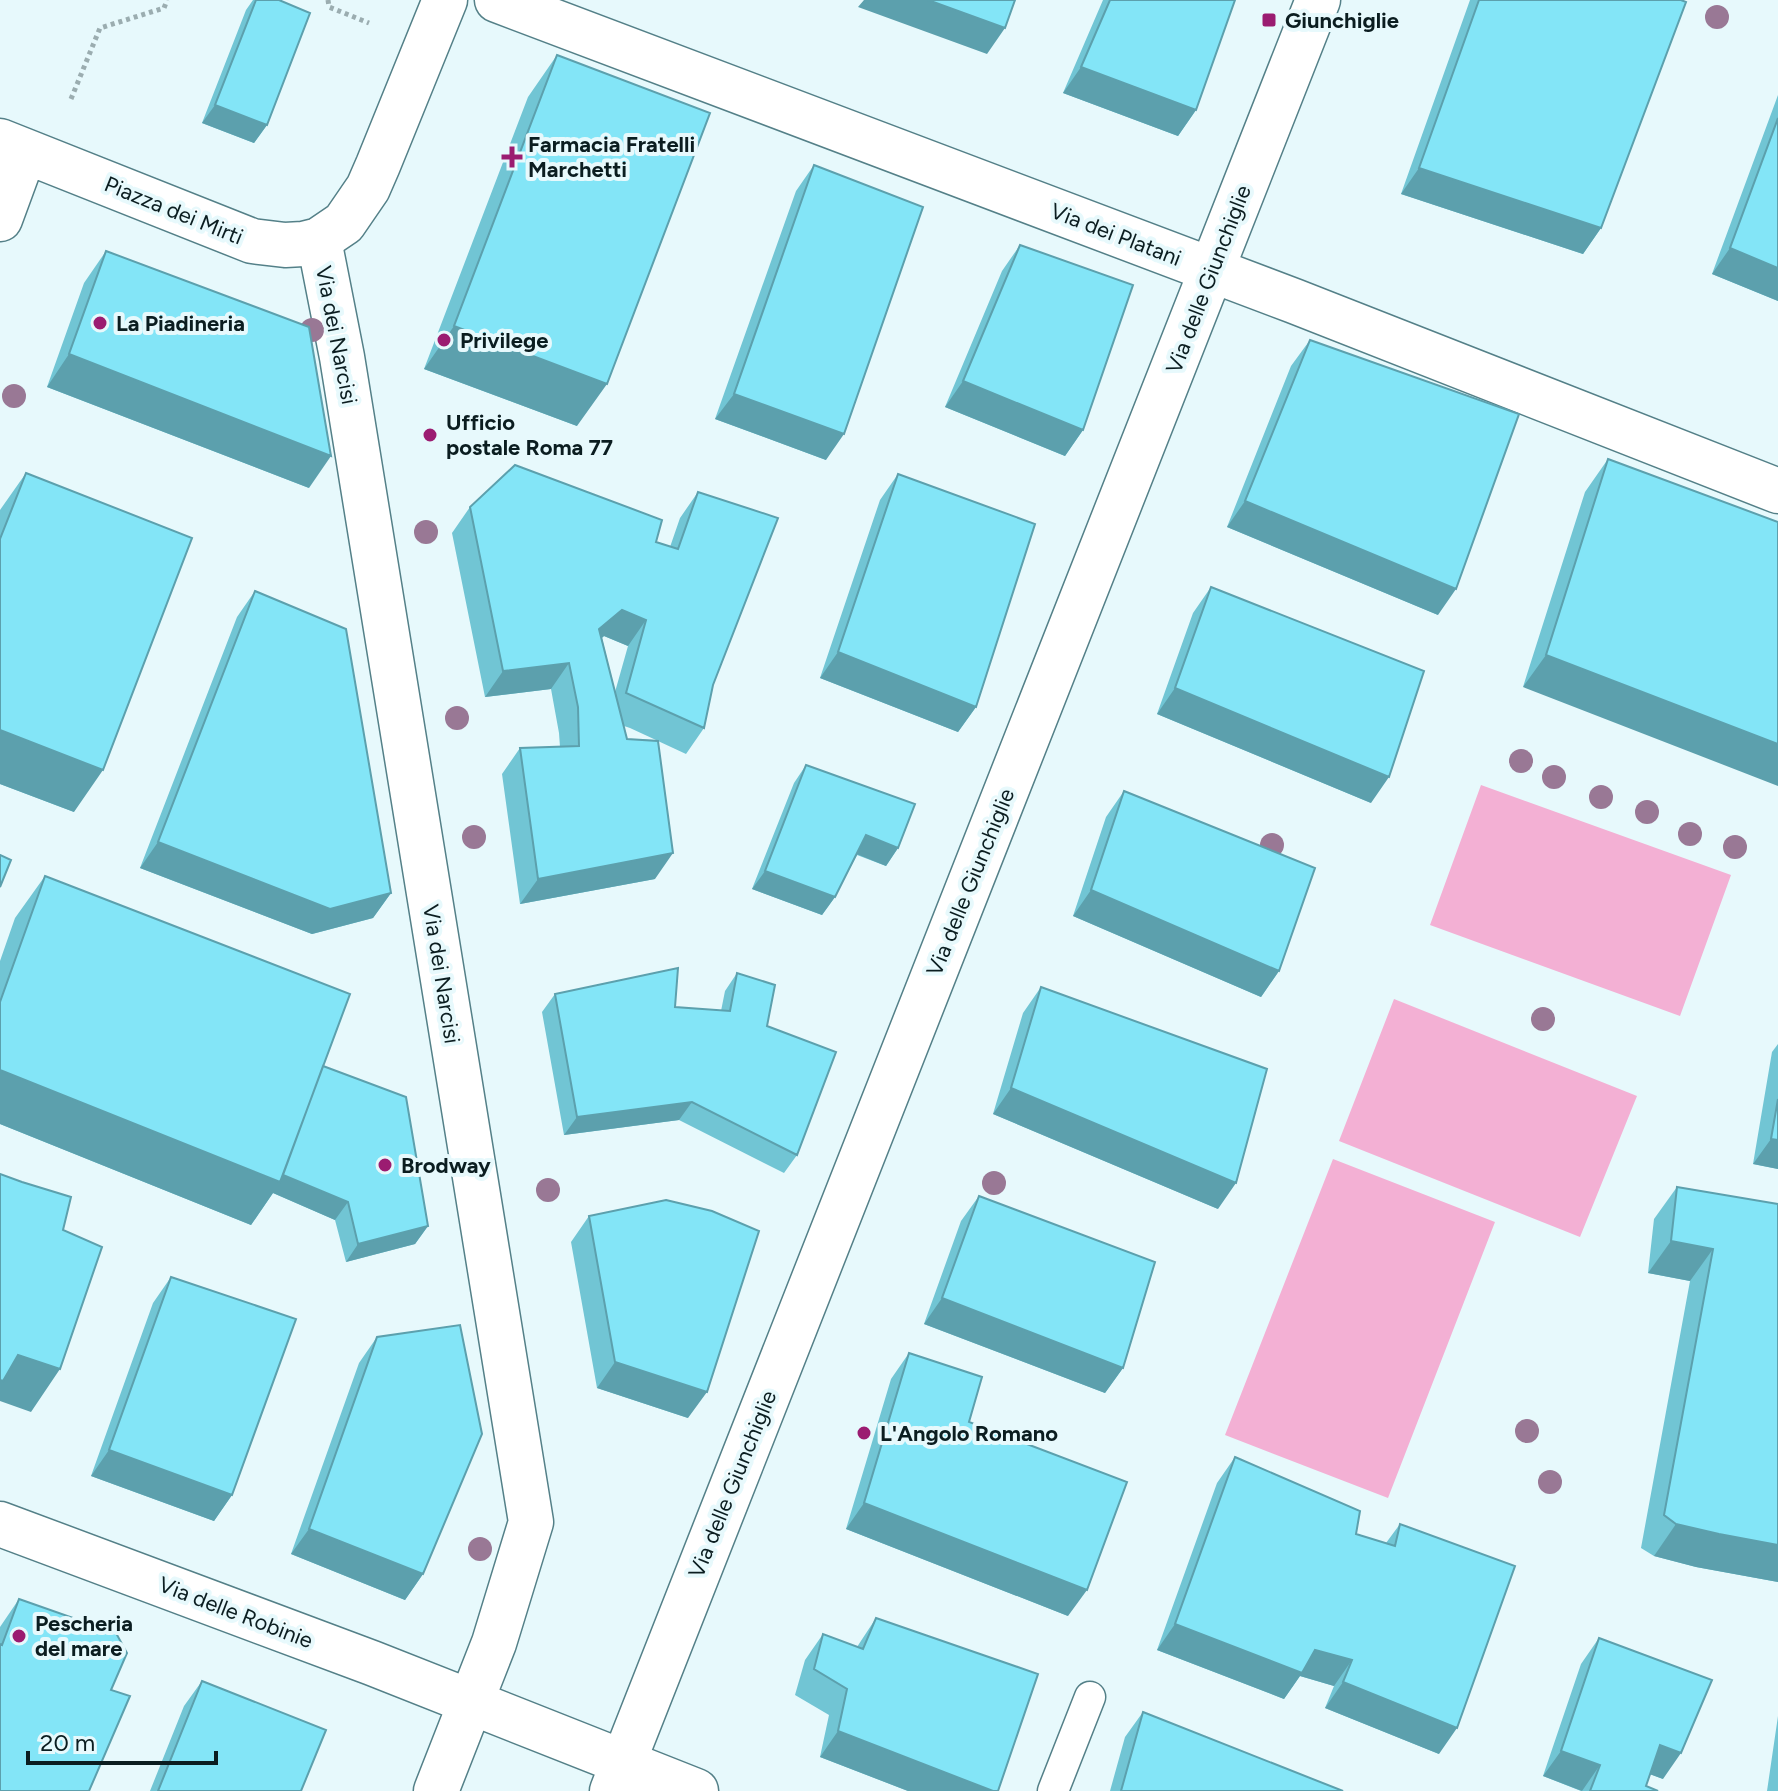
<svg xmlns="http://www.w3.org/2000/svg" width="1778" height="1791" font-family="Figtree,sans-serif">
  <rect width="100%" height="100%" fill="#e7f9fc"/>
  <!-- green -->
  <path fill="#f3b0d4" d="M1481,785L1731,875L1680,1016L1430,925Z
    M1394,999L1637,1096L1580,1237L1339,1141Z
    M1333,1159L1495,1222L1388,1498L1225,1435Z"/>
  <g fill="none" stroke-linecap="round" stroke-linejoin="round">
    <!-- service casing -->
    <g stroke="#548088" stroke-width="33">
      <path id="service" d="M1053,1791L1090,1697"/>
    </g>
    <!-- minor casing -->
    <g stroke="#548088" stroke-width="47">
      <path id="minor" d="M497,0L1294,301L1778,491
        M319,240L342,357L531,1522L494,1643L436,1791
        M0,1524L372,1663L696,1791
        M612,1791L1318,0"/>
    </g>
    <!-- tertiary casing -->
    <g stroke="#548088" stroke-width="47">
      <path id="tertiary" d="M0,141L252,241L285,245L303,244L319,240L344,223L368,188L378,165L445,0
        M0,219L25,151"/>
    </g>
    <!-- path -->
    <path stroke="#9badb0" stroke-width="5" stroke-dasharray="4 4" stroke-linecap="butt" d="M328,0L329,7L369,23
      M71,99L100,28L164,8L167,0"/>
    <!-- service -->
    <use href="#service" stroke="#fff" stroke-width="30"/>
    <!-- minor -->
    <use href="#minor" stroke="#fff" stroke-width="44"/>
    <!-- tertiary -->
    <use href="#tertiary" stroke="#fff" stroke-width="44"/>
  </g>
  <!-- trees -->
  <g fill="#997895">
    <circle cx="1717" cy="17" r="12"/>
    <circle cx="312" cy="330" r="12"/>
    <circle cx="14" cy="396" r="12"/>
    <circle cx="426" cy="532" r="12"/>
    <circle cx="457" cy="718" r="12"/>
    <circle cx="1521" cy="761" r="12"/>
    <circle cx="1554" cy="777" r="12"/>
    <circle cx="1601" cy="797" r="12"/>
    <circle cx="1647" cy="812" r="12"/>
    <circle cx="1690" cy="834" r="12"/>
    <circle cx="474" cy="837" r="12"/>
    <circle cx="1272" cy="845" r="12"/>
    <circle cx="1735" cy="847" r="12"/>
    <circle cx="1543" cy="1019" r="12"/>
    <circle cx="994" cy="1183" r="12"/>
    <circle cx="548" cy="1190" r="12"/>
    <circle cx="1527" cy="1431" r="12"/>
    <circle cx="1550" cy="1482" r="12"/>
    <circle cx="480" cy="1549" r="12"/>
  </g>
  <!-- wall -->
  <path fill="#71c5d4" fill-rule="evenodd" d="M253,0H279L267,125L254,143L202,123L246,10Z
    M1103,0H1235L1196,110L1178,136L1063,93Z
    M1470,0H1681L1601,228L1583,254L1401,194Z
    M557,55L577,426L424,369L528,97Z
    M1778,95V301L1712,274Z
    M814,165L826,460L715,419L796,191Z
    M1020,245L1083,430L1065,456L945,407L1002,271Z
    M106,251L309,488L47,387L84,283Z
    M1310,340L1438,615L1227,527L1291,366Z
    M1608,459L1778,522L1523,687L1585,492Z
    M26,473L74,812L0,784V510Z
    M898,474L976,707L958,732L820,678L880,500Z
    M698,492L713,685L704,728L686,754L658,741L655,879L520,904L502,774L520,748L560,747L559,733L551,689L485,697L452,533L470,507L656,542L670,547L680,518ZM604,636L628,646L615,692L602,638ZM624,726L630,728L656,740L627,739Z
    M1211,587L1371,803L1157,714L1193,613Z
    M255,591L391,893L373,918L312,934L140,868L237,617Z
    M806,765L898,848L886,866L857,855L835,897L822,915L752,889L794,783Z
    M1124,791L1279,971L1261,997L1073,916L1106,817Z
    M45,876L323,1066L428,1226L415,1244L346,1262L335,1220L273,1193L251,1225L0,1124V961L15,918Z
    M737,973L767,1026L797,1155L784,1173L679,1120L564,1135L542,1012L555,994L675,1007L721,1011L725,991Z
    M1041,987L1218,1209L993,1114L1023,1013Z
    M1778,1044V1169L1753,1164L1772,1052Z
    M1677,1187L1778,1204V1582L1696,1567L1654,1556L1641,1548L1690,1281L1648,1273L1654,1219Z
    M979,1196L1123,1368L1105,1393L924,1324L961,1221Z
    M589,1216L688,1418L597,1388L571,1242Z
    M171,1277L232,1495L214,1521L91,1476L153,1303Z
    M377,1337L423,1574L405,1600L291,1554L359,1363Z
    M909,1353L969,1422L1068,1616L846,1529L891,1379Z
    M1235,1457L1356,1534L1386,1543L1400,1524L1439,1754L1325,1708L1334,1686L1300,1676L1284,1699L1157,1650L1217,1483Z
    M19,1599L111,1690L0,1791V1627Z
    M876,1618L998,1791H908L820,1757L829,1715L795,1695L805,1660L823,1634L857,1647Z
    M1599,1638L1663,1779L1650,1774L1646,1786L1658,1791H1581L1543,1776L1581,1664Z
    M202,1681L301,1791H150L184,1706Z
    M1143,1712L1343,1791H1110L1125,1737Z
    M1778,1716V1791H1767Z"/>
  <!-- shaded-wall -->
  <path fill="#5ca0ad" d="M864,0H928L1005,28L987,54L858,7Z
    M1081,67L1196,110L1178,136L1063,93Z
    M215,105L267,125L254,143L202,123Z
    M1419,168L1601,228L1583,254L1401,194Z
    M1730,248L1778,268V301L1712,274Z
    M454,326L607,384L577,426L424,369Z
    M69,354L331,456L309,488L47,387Z
    M963,381L1083,430L1065,456L945,407Z
    M734,394L844,434L826,460L715,419Z
    M1245,501L1456,589L1438,615L1227,527Z
    M622,610L646,620L628,646L604,636L581,655L599,629Z
    M838,652L976,707L958,732L820,678Z
    M1546,655L1778,744V786L1523,687Z
    M569,663L551,689L485,697L503,671Z
    M1175,688L1389,777L1371,803L1157,714Z
    M0,730L103,770L74,812L0,784Z
    M866,835L898,848L886,866L854,853Z
    M158,842L391,893L373,918L312,934L140,868Z
    M673,853L655,879L520,904L538,879Z
    M765,871L835,897L822,915L752,889Z
    M1091,890L1279,971L1261,997L1073,916Z
    M0,1070L275,1171L348,1202L335,1220L273,1193L251,1225L0,1124Z
    M1011,1088L1236,1183L1218,1209L993,1114Z
    M692,1102L679,1120L564,1135L577,1117Z
    M1771,1139L1778,1140V1169L1753,1164Z
    M428,1226L415,1244L346,1262L358,1244Z
    M1671,1241L1713,1249L1690,1281L1648,1273Z
    M942,1298L1123,1368L1105,1393L924,1324Z
    M18,1355L60,1369L31,1412L0,1401V1380Z
    M615,1362L707,1392L688,1418L597,1388Z
    M109,1450L232,1495L214,1521L91,1476Z
    M864,1503L1087,1590L1068,1616L846,1529Z
    M1676,1524L1778,1545V1582L1696,1567L1654,1556Z
    M309,1529L423,1574L405,1600L291,1554Z
    M1175,1624L1315,1650L1352,1660L1334,1686L1300,1676L1284,1699L1157,1650Z
    M1343,1682L1457,1728L1439,1754L1325,1708Z
    M838,1731L993,1791H908L820,1757Z
    M1660,1745L1681,1753L1663,1779L1641,1771Z
    M1561,1751L1600,1765L1582,1791L1543,1776Z"/>
  <!-- building -->
  <path fill="#83e5f7" stroke="#5ca0ad" stroke-width="2" d="M256,0H279L310,13L267,125L215,105Z
    M928,0H1015L1005,28Z
    M1110,0H1235L1196,110L1081,67Z
    M1479,0H1681L1686,2L1601,228L1419,168Z
    M557,55L710,113L607,384L454,326Z
    M1778,118V268L1730,248Z
    M814,165L923,207L844,434L734,394Z
    M1020,245L1133,285L1083,430L963,381Z
    M106,251L309,327L331,456L69,354Z
    M1310,340L1519,414L1456,589L1245,501Z
    M1608,459L1778,522V744L1546,655Z
    M515,465L662,520L656,542L678,549L698,492L778,518L713,685L704,728L626,693L646,620L622,610L599,629L627,739L658,741L673,853L538,879L520,748L579,746L578,707L569,663L503,671L470,507Z
    M26,473L192,538L103,770L0,730V539Z
    M898,474L1035,524L976,707L838,652Z
    M1211,587L1424,671L1389,777L1175,688Z
    M255,591L346,629L391,893L330,909L158,842Z
    M806,765L915,804L898,848L866,835L835,897L765,871Z
    M1124,791L1315,868L1279,971L1091,890Z
    M0,855L11,860L0,887Z
    M45,876L350,994L280,1182L0,1070V1002Z
    M678,968L675,1007L730,1011L737,973L775,985L767,1026L836,1052L797,1155L692,1102L577,1117L555,994Z
    M1041,987L1267,1069L1236,1183L1011,1088Z
    M323,1066L406,1097L428,1226L358,1244L348,1202L283,1175Z
    M1778,1099V1140L1771,1139Z
    M0,1174L22,1182L71,1197L63,1230L102,1247L60,1369L18,1355L3,1381L0,1380Z
    M1677,1187L1778,1204V1545L1719,1534L1676,1524L1664,1515L1713,1249L1671,1241Z
    M979,1196L1155,1262L1123,1368L942,1298Z
    M666,1200L712,1211L759,1231L707,1392L615,1362L589,1216Z
    M171,1277L296,1319L232,1495L109,1450Z
    M460,1325L482,1434L423,1574L309,1529L377,1337Z
    M909,1353L982,1377L969,1422L1127,1482L1087,1590L864,1503Z
    M1235,1457L1360,1511L1356,1534L1395,1546L1400,1524L1515,1566L1457,1728L1343,1682L1352,1660L1315,1650L1302,1673L1175,1624Z
    M19,1599L116,1633L127,1653L111,1690L130,1696L89,1791H0V1644L2,1645Z
    M876,1618L1038,1674L998,1791H993L838,1731L847,1689L814,1669L823,1634L863,1649Z
    M1599,1638L1712,1680L1681,1753L1660,1745L1646,1786L1658,1791H1590L1600,1765L1561,1751Z
    M202,1681L326,1730L301,1791H158Z
    M1143,1712L1343,1791H1121Z"/>
  <!-- markers -->
  <g fill="#9b1c71" stroke="#e7f9fc" stroke-width="3">
    <rect x="1261" y="12" width="16" height="16" rx="4"/>
    <path d="M508 145h8v8h8v8h-8v8h-8v-8h-8v-8h8z"/>
    <circle cx="100" cy="323" r="8"/>
    <circle cx="444" cy="340" r="8"/>
    <circle cx="430" cy="435" r="8"/>
    <circle cx="385" cy="1165" r="8"/>
    <circle cx="864" cy="1433" r="8"/>
    <circle cx="19" cy="1636" r="8"/>
  </g>
  <g text-anchor="middle" stroke-width="8" stroke-linejoin="round" paint-order="stroke">
    <!-- poi labels -->
    <g font-size="22" font-weight="bold" fill="#0b1d20" stroke="#e7f9fc" text-anchor="start">
      <text x="1285" y="28">Giunchiglie</text>
      <text x="528" y="152">Farmacia Fratelli<tspan x="528" dy="25">Marchetti</tspan></text>
      <text x="116" y="331">La Piadineria</text>
      <text x="460" y="348">Privilege</text>
      <text x="446" y="430">Ufficio<tspan x="446" dy="25">postale Roma 77</tspan></text>
      <text x="401" y="1173">Brodway</text>
      <text x="880" y="1441">L'Angolo Romano</text>
      <text x="35" y="1631">Pescheria<tspan x="35" dy="25">del mare</tspan></text>
    </g>
    <!-- street labels -->
    <g font-size="22" fill="#0b1d20" stroke="#e7f9fc">
      <text transform="translate(174 210) rotate(22)" y="8">Piazza dei Mirti</text>
      <text transform="translate(1116 234) rotate(21)" y="8">Via dei Platani</text>
      <text transform="translate(1208 279) rotate(-69)" y="8">Via delle Giunchiglie</text>
      <text transform="translate(337 335) rotate(79)" y="8">Via dei Narcisi</text>
      <text transform="translate(970 882) rotate(-68)" y="8">Via delle Giunchiglie</text>
      <text transform="translate(442 974) rotate(81)" y="8">Via dei Narcisi</text>
      <text transform="translate(732 1484) rotate(-68)" y="8">Via delle Giunchiglie</text>
      <text transform="translate(236 1612) rotate(21)" y="8">Via delle Robinie</text>
    </g>
  </g>
  <!-- scale -->
  <path d="M28 1751v12h188v-12" fill="none" stroke="#0b1d20" stroke-width="4"/>
  <text x="40" y="1751" font-size="24" fill="#0b1d20" stroke="#e7f9fc" stroke-width="6" paint-order="stroke">20 m</text>
</svg>
